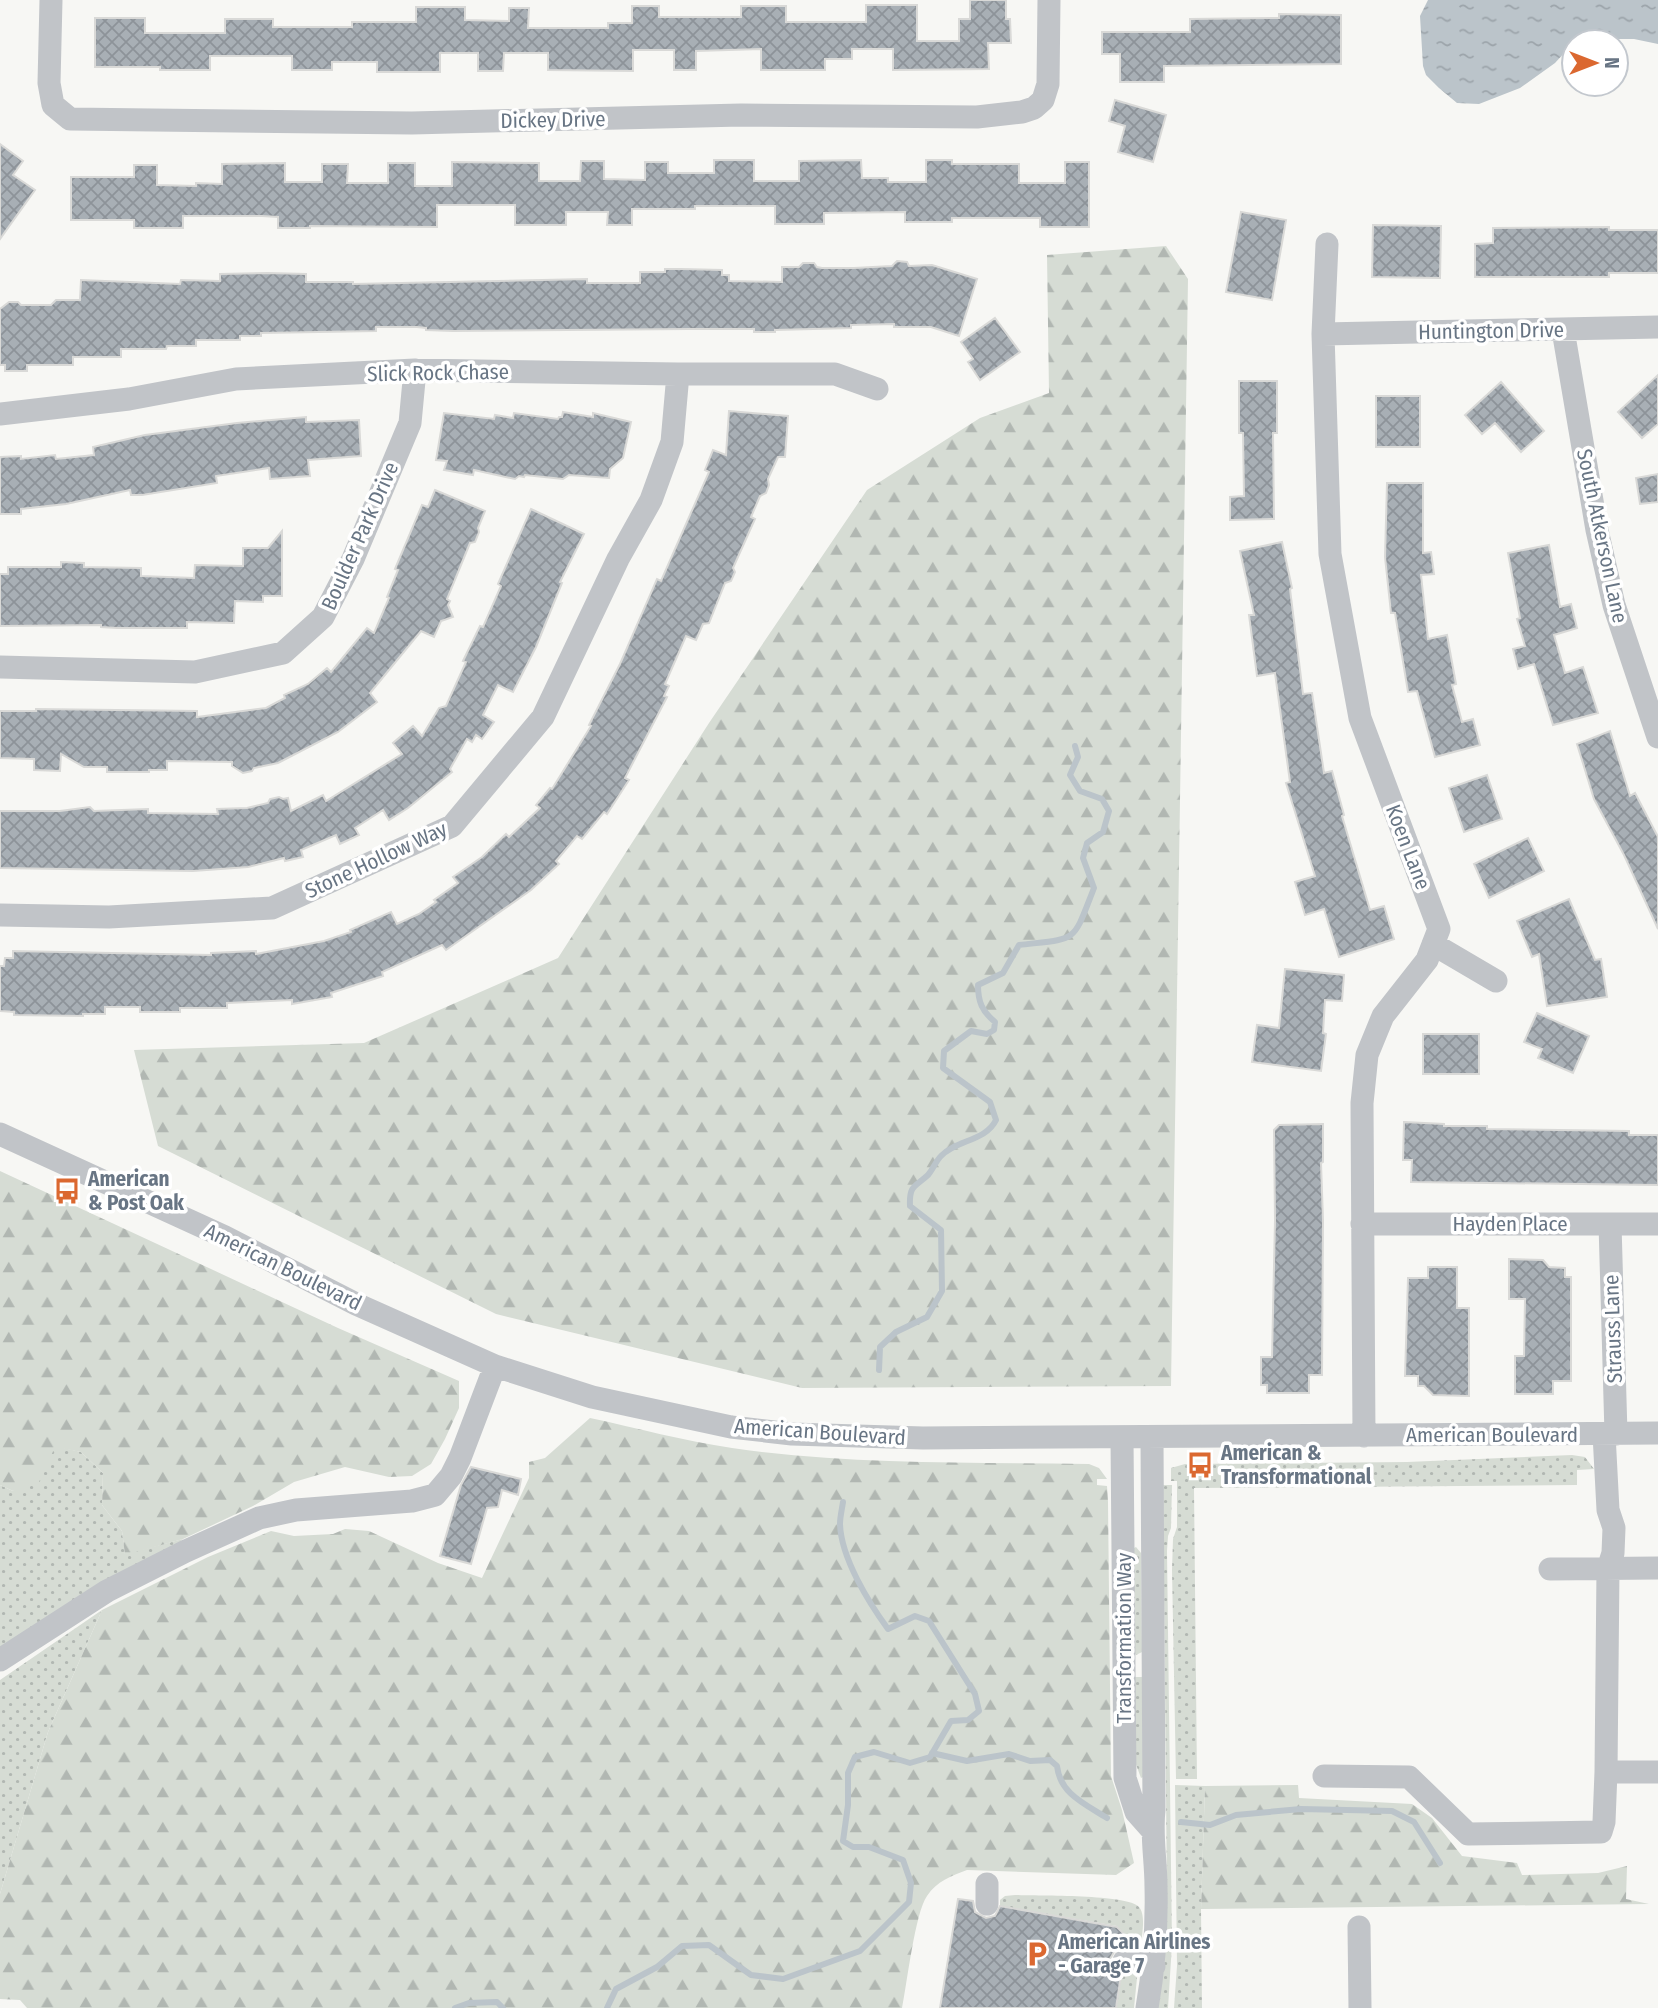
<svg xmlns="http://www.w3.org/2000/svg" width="1658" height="2008" font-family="'Fira Sans Condensed',sans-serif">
  <defs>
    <pattern id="grass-dots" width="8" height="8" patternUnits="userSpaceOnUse" patternTransform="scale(1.75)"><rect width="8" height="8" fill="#d6dcd4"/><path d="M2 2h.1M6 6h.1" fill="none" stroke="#b1b7b2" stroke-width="1.8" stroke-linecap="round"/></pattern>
    <pattern id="forest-firs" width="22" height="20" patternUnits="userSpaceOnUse" patternTransform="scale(1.75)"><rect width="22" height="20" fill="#d6dcd4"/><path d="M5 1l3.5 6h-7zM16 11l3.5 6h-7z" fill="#b1b7b2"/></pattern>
    <pattern id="water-ripples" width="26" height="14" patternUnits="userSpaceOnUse" patternTransform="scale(1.75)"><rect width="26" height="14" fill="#bbc4ca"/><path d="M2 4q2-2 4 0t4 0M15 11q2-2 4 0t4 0" fill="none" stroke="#9ca4aa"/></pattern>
    <pattern id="building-cross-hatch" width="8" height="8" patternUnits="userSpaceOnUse" patternTransform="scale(1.75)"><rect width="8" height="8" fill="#a8afb5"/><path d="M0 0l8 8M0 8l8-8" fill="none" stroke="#8d9399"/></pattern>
  </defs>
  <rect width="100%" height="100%" fill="#f7f7f4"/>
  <!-- grass -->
  <path fill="url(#grass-dots)" d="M55,1446L81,1452L103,1473L102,1505L122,1531L125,1554L183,1539L175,1547L0,1650V1485L13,1491Z
    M1572,1455L1585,1457L1594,1469L1577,1470V1485L1194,1488L1197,1779H1176L1172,1570L1173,1539L1177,1527V1481H1171V1468L1185,1464L1407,1462Z
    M1163,1485H1172L1171,1528L1168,1536L1167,1551L1172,1944L1168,2008H1157L1167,1896Z
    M1136,1547L1141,1553L1142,1652L1136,1655L1133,1651L1132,1549Z
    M102,1610L48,1732L0,1894V1680Z
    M1135,1677H1142L1143,1777L1141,1778L1134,1759Z
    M1175,1785L1205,1786L1201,1909L1202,2008H1174L1177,1966Z
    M1015,1895C1036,1896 1128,1894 1139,1907C1146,1915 1142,1934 1141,1944L1131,1949L1126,1948L1127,1937L1117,1926L1000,1906V1900L1005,1896Z
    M1122,1970L1131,1972L1137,1978L1134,2008H1116Z"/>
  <!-- forest -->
  <path fill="url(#forest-firs)" d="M1166,246L1188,279L1171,1386L802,1388L496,1314L158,1146L134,1050L364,1043L558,958L709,723L867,490L980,418L1049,393L1047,255Z
    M0,1171L338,1328L459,1381V1408L445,1439L431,1464L412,1476L389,1477L345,1467L294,1482L253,1506L183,1539L125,1555L122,1531L102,1505L103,1473L81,1452L55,1447L39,1482L13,1491L0,1485Z
    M590,1418C637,1428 684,1441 732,1448C849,1465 970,1462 1089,1464L1099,1468L1107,1479H1097V1485L1107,1486L1108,1502L1111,1776L1122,1810L1134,1863L1116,1875L967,1870C951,1876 937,1881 927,1896C915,1913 907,1984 902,2008H27L20,2000L0,1999V1894L48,1732L102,1610L208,1557L271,1531L294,1536L333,1534L345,1529L369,1531L438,1563L482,1578L529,1478V1462L545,1458Z
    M1298,1785L1299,1798L1412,1804L1432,1818L1462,1856L1517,1863L1522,1875L1598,1873L1627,1866L1626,1899L1649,1904L1201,1909L1205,1786Z"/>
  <!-- water -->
  <path fill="url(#water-ripples)" d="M1428,0H1658V44L1634,39H1577L1555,63L1520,88L1479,104L1457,103L1439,88L1426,75L1423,66L1420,16Z"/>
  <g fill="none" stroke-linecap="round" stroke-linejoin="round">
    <!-- stream -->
    <path stroke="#bbc4ca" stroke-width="6" d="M879,1370L880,1347L896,1332L927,1317L942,1291L941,1230L910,1206C909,1185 915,1187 928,1175C933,1169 936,1161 941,1156C956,1140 986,1141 996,1120L990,1102L943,1068L944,1051L971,1031L987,1034L994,1030L995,1022C982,1011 978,1002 978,985L1003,973L1019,945C1079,938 1072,944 1094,888L1083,858L1087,843L1103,832L1109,811L1102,799L1080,791L1070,775L1078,757L1075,746
      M932,1753L967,1761L1009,1754L1030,1761L1050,1760L1057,1766C1060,1794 1085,1804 1107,1818
      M1181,1822L1210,1825L1236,1815L1301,1809L1392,1811L1414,1822L1440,1863
      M455,2008L469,2003L497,2002L503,2008
      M607,2008L616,1989L657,1967L682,1946L709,1945L751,1975L783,1979L860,1951L909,1902L911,1883L903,1860L869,1847H853L843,1841L848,1805V1773L855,1757L874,1752L910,1763L930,1757L951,1721L968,1720L979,1711L975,1694L929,1621L915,1616L888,1629C869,1603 841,1558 840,1524C840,1517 842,1509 843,1502"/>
  </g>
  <!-- building -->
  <path fill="url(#building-cross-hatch)" stroke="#d9d9d7" stroke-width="2" d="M970,0H1006V19H1010L1011,43H988L989,69L893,70V49H852V59H825V70H761V49L696,51V70H674V50H633V71L548,70V53H504L503,71H478V53H440V72H377V62H332V70H292V56H210V70H160V67H95V18H145V33H225V19H273V27H352V22H416V7H465V20L509,21V8H529L528,28H608V23H632V6H659V17H741V6H786V22H866V5H917V41H959V19H970Z
    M1279,14L1341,15V64L1164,66V82H1120V54H1102V32H1190V19L1279,18Z
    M1115,100L1166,115L1153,162L1118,152L1125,126L1109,121Z
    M0,144L23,161L13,175L35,190L0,239Z
    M714,160H754V181H799V161L861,160L862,178H888V182H926V160H952V164H1019V183H1065V162H1089V227H1040V218H952V222H905V212L824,213V224H775V206H695V209H632V225H607L608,212H566V225H515V205H437V227L310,226V228H278V217L262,216H183V228H134V220H71V177H134V165H157V185L196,186V183L222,184V164L285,163V182H322V164H348L347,183H388V163H415V186H452V162L539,163V181H580L581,161H604V179L645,180V162H668V173H714Z
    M1241,212L1286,220L1272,300L1226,292Z
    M1373,225L1441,226L1440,278L1372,277Z
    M1609,227V230H1658V273H1609V277H1475V244L1493,243V228Z
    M897,261L907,262L909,266L932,265L977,279L959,336L931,327H894V324L851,325V328L775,330V332H754V329H688L453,331L426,330V328L417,327H376V331L261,333V336H240V340H196V346H167L166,349H121V357H73V365H27V371H5V365H0V309L9,302H18L21,305H51L56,300H80L81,280L180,284L181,280L220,281V274L268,273L306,274V282H353V284L587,279V283H640V272H665V269H681L722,270V275H729V281L782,282V267H799L803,263H814L817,267L822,268H854L892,266Z
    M995,318L1020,352L980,380L968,362L973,359L961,342Z
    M1658,375V424L1642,438L1618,412Z
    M1239,381H1277V433H1273L1274,519L1230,520V497L1244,496L1243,433H1239Z
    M1501,382L1544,431L1521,452L1495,423L1482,434L1465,415Z
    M1376,396H1420V447H1376Z
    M729,411L788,416L785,457H778L768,479L769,485L766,493L760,496L751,517L755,519L733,568L735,572L731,581L725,583L709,623L703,624L696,640L686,636L665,684L669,686L664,696L667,697L625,778L629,780L607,814L604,812L582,839L577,836L556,861L559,864L531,890L446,950L442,945L382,972L383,976L331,993L332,997L292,1004V1000L227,1003V1008H180V1012H140V1007H105V1014H83V1016L14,1015V1012L0,1011V966H4L5,958H13V951L211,955V953L256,951V954L324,941L351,932L350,930L391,912L397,924L419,914L436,902L434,900L458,883L453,877L482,857L506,834L509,837L540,808L536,805L550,788L552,789L591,726L589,725L620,664L657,579L661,581L690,515L709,472L705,470L713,450L726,455Z
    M563,412L593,417V413L631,422L623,458L610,469L609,478L569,475L563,479L525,475L524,477L519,476L515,479L474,470L473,475L444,470L447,461L436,460L444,413L494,419L495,415L513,418L514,413L558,419L559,417H562Z
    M306,417V422L359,420L361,456L308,460L310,476L270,479L269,468L216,476L217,483L142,495H131L130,490L66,504L21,509V514H0V457L21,456V459L55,455L56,459L94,455L93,447L145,435L237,423Z
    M1658,474V502L1640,504L1636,478Z
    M1387,483H1423V553L1431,552L1434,574L1421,575L1428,639L1447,635L1456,684L1452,685L1462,722L1473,719L1480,745L1435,757L1417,691L1408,692L1395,613H1391L1385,557Z
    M435,490L485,511L478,528L479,532L475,542L470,543L447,599L450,601L448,605L453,617L441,621L434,637L421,631L370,693L377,702L338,732L278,763L254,768L252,771L243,773L232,766V762L167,761V770H149V772H107V767H84L61,754L60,771L34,770V759L0,758V711H36V709L197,711V717L266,708L285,698L284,695L308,684L327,668L331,672L367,628L374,633L389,598L387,597L398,570L395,569L422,505L428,507Z
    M531,509L584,534L560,582L562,583L536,647L513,692L498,685L483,715L494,722L482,739L476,735L472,742L467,739L450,769L452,772L408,808L389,820L383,810L355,828L359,835L340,844L336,835L301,850L303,857L285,861L284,858L248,867L193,871L0,868V811H60L90,807L94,811L148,809V813L218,814L217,809L247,808L268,803L270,799L279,797L283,799L288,798L291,811L323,795L326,801L402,754L393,743L413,726L422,736L439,708L446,706L466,662L463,661L480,626L483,627L501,586L498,584Z
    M282,531V596H263V602L235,601L234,623L187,622V628H117L101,627V625L0,626V574H8V567H61V562L84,563V567L141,568V576L194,578L195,565L243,566V548H268Z
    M1282,542L1292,588L1290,589L1303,694L1312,693L1324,773L1332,771L1344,815L1342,816L1370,910L1384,906L1394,939L1339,957L1324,909L1305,915L1295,882L1315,876L1286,783L1290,782L1275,673L1257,676L1249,615H1254L1240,551Z
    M1549,545L1560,607L1571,604L1577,628L1554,635L1565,673L1583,667L1598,713L1553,725L1534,664L1518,669L1513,649L1525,646L1517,619L1520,618L1508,553Z
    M1610,731L1630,796L1635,793L1658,837V929L1624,855L1594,799L1577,744Z
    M1487,775L1502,819L1464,832L1449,788Z
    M1528,838L1544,871L1489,898L1474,864Z
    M1569,899L1595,960L1601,959L1607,997L1547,1006L1539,954L1532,957L1517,921Z
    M1285,969L1344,975L1342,1001L1325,1000L1323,1033L1326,1034L1321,1071L1252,1062L1257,1025L1279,1028Z
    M1537,1013L1589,1036L1573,1073L1538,1058L1542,1049L1524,1042Z
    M1423,1034H1479V1074H1423Z
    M1404,1122L1444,1124V1126H1487V1129L1629,1131V1135H1658V1185L1411,1182L1412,1160H1403Z
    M1323,1124V1162L1321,1163L1323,1220L1322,1375H1309V1393H1267V1385H1261V1357H1272L1275,1220L1274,1130L1279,1125Z
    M1509,1259L1543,1260L1549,1267L1565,1268V1277H1571V1381H1553V1394H1515V1356H1524L1525,1299H1509Z
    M1428,1267H1457V1308H1469V1396L1433,1395L1424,1386H1418V1376H1405L1408,1278H1428Z
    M471,1467L521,1479L518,1495L502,1490L498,1507L487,1508L471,1564L440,1556L461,1485Z
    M958,1899L973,1901L975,1912L986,1918L995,1916L1000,1906L1117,1927L1127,1937L1126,1947L1114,1952L1110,1959L1115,1971L1121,1975L1116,2008H940Z"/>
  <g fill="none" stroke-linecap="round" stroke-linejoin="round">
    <!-- minor -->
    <path stroke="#c1c4c8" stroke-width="23" d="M51,0L49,83L53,105L70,119L412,123L741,115L977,117L1022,112L1034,108L1043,100L1048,84L1049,0
      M1327,244L1323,334L1330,554L1360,718L1439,929L1427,960L1383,1016L1367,1055L1362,1103L1364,1436
      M1563,330L1597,530L1614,605L1658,737
      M1323,334L1658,327
      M0,414L129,399L236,379L415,370L678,374H835L877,389
      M0,667L195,672L283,653L323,617L353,559L410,423L415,370
      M0,915L109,917L272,908L452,826L543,717L618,559L651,500L672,442L678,374
      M1433,944L1496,981
      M0,1134L225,1237L356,1304L495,1366L592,1397L731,1427L792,1434L923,1438L1658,1433
      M1362,1224H1658
      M1610,1224L1616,1434
      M1122,1438L1125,1778L1136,1812L1152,1830
      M1550,1569L1658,1568
      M0,1660L107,1591L186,1551L259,1518L296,1510L412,1501L435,1495L451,1476L460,1458L495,1366
      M1606,1772H1658
      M1324,1776L1409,1777L1468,1834L1601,1832L1604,1822L1606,1772L1608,1569L1613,1553L1614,1528L1608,1510L1604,1434
      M987,1904V1884
      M1359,1927L1360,2008
      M1124,1961L1154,1966
      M1147,2008C1154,1968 1157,1927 1156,1887C1156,1860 1151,1836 1154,1810L1152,1438"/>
  </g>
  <!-- icons -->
  <defs>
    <g id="bus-bare" transform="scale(2.1)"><path d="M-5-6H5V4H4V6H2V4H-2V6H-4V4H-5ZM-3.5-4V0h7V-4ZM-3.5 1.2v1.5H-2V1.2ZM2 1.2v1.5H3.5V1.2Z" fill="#db6830" stroke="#fff" stroke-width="2.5" paint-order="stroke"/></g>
    <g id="parking-bare" transform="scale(2.1)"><path d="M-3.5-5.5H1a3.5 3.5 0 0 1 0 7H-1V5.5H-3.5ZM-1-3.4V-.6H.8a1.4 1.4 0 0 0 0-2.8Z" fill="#db6830" stroke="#fff" stroke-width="2.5" paint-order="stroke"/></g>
  </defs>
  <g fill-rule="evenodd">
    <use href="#bus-bare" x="67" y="1191"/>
    <use href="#bus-bare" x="1200" y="1465"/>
    <use href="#parking-bare" x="1037" y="1954"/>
  </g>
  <g text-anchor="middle" stroke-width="7" stroke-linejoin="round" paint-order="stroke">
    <!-- street labels -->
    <g font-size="21" fill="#687584" stroke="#fff">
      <text transform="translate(553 120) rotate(-1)" y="7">Dickey Drive</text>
      <text transform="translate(1491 331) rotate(-1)" y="7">Huntington Drive</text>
      <text transform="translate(438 373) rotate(-1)" y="7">Slick Rock Chase</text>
      <text transform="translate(360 536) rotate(-66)" y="7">Boulder Park Drive</text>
      <text transform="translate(1602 536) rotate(78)" y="7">South Atkerson Lane</text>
      <text transform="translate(1408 847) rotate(69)" y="7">Koen Lane</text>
      <text transform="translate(376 860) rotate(-25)" y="7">Stone Hollow Way</text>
      <text x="1510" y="1231">Hayden Place</text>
      <text transform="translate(283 1267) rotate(26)" y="7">American Boulevard</text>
      <text transform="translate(1613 1329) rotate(-92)" y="7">Strauss Lane</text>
      <text transform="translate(820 1432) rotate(4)" y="7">American Boulevard</text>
      <text x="1492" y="1442">American Boulevard</text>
      <text transform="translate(1124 1638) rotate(-90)" y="7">Transformation Way</text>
    </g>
    <!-- poi labels -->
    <g font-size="21" font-weight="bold" fill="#687584" stroke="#fff" text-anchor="start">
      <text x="88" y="1186">American<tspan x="88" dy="24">&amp; Post Oak</tspan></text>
      <text x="1221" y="1460">American &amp;<tspan x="1221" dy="24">Transformational</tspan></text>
      <text x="1058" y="1949">American Airlines<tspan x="1058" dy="24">- Garage 7</tspan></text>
    </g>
  </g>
  <!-- north arrow -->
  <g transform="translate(1595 63) rotate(90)"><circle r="33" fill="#ffffff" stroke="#c3c8ce" stroke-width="2"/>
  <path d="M0-5L12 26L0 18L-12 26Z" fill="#db6830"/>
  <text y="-10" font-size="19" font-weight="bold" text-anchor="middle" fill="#687584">N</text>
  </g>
</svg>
